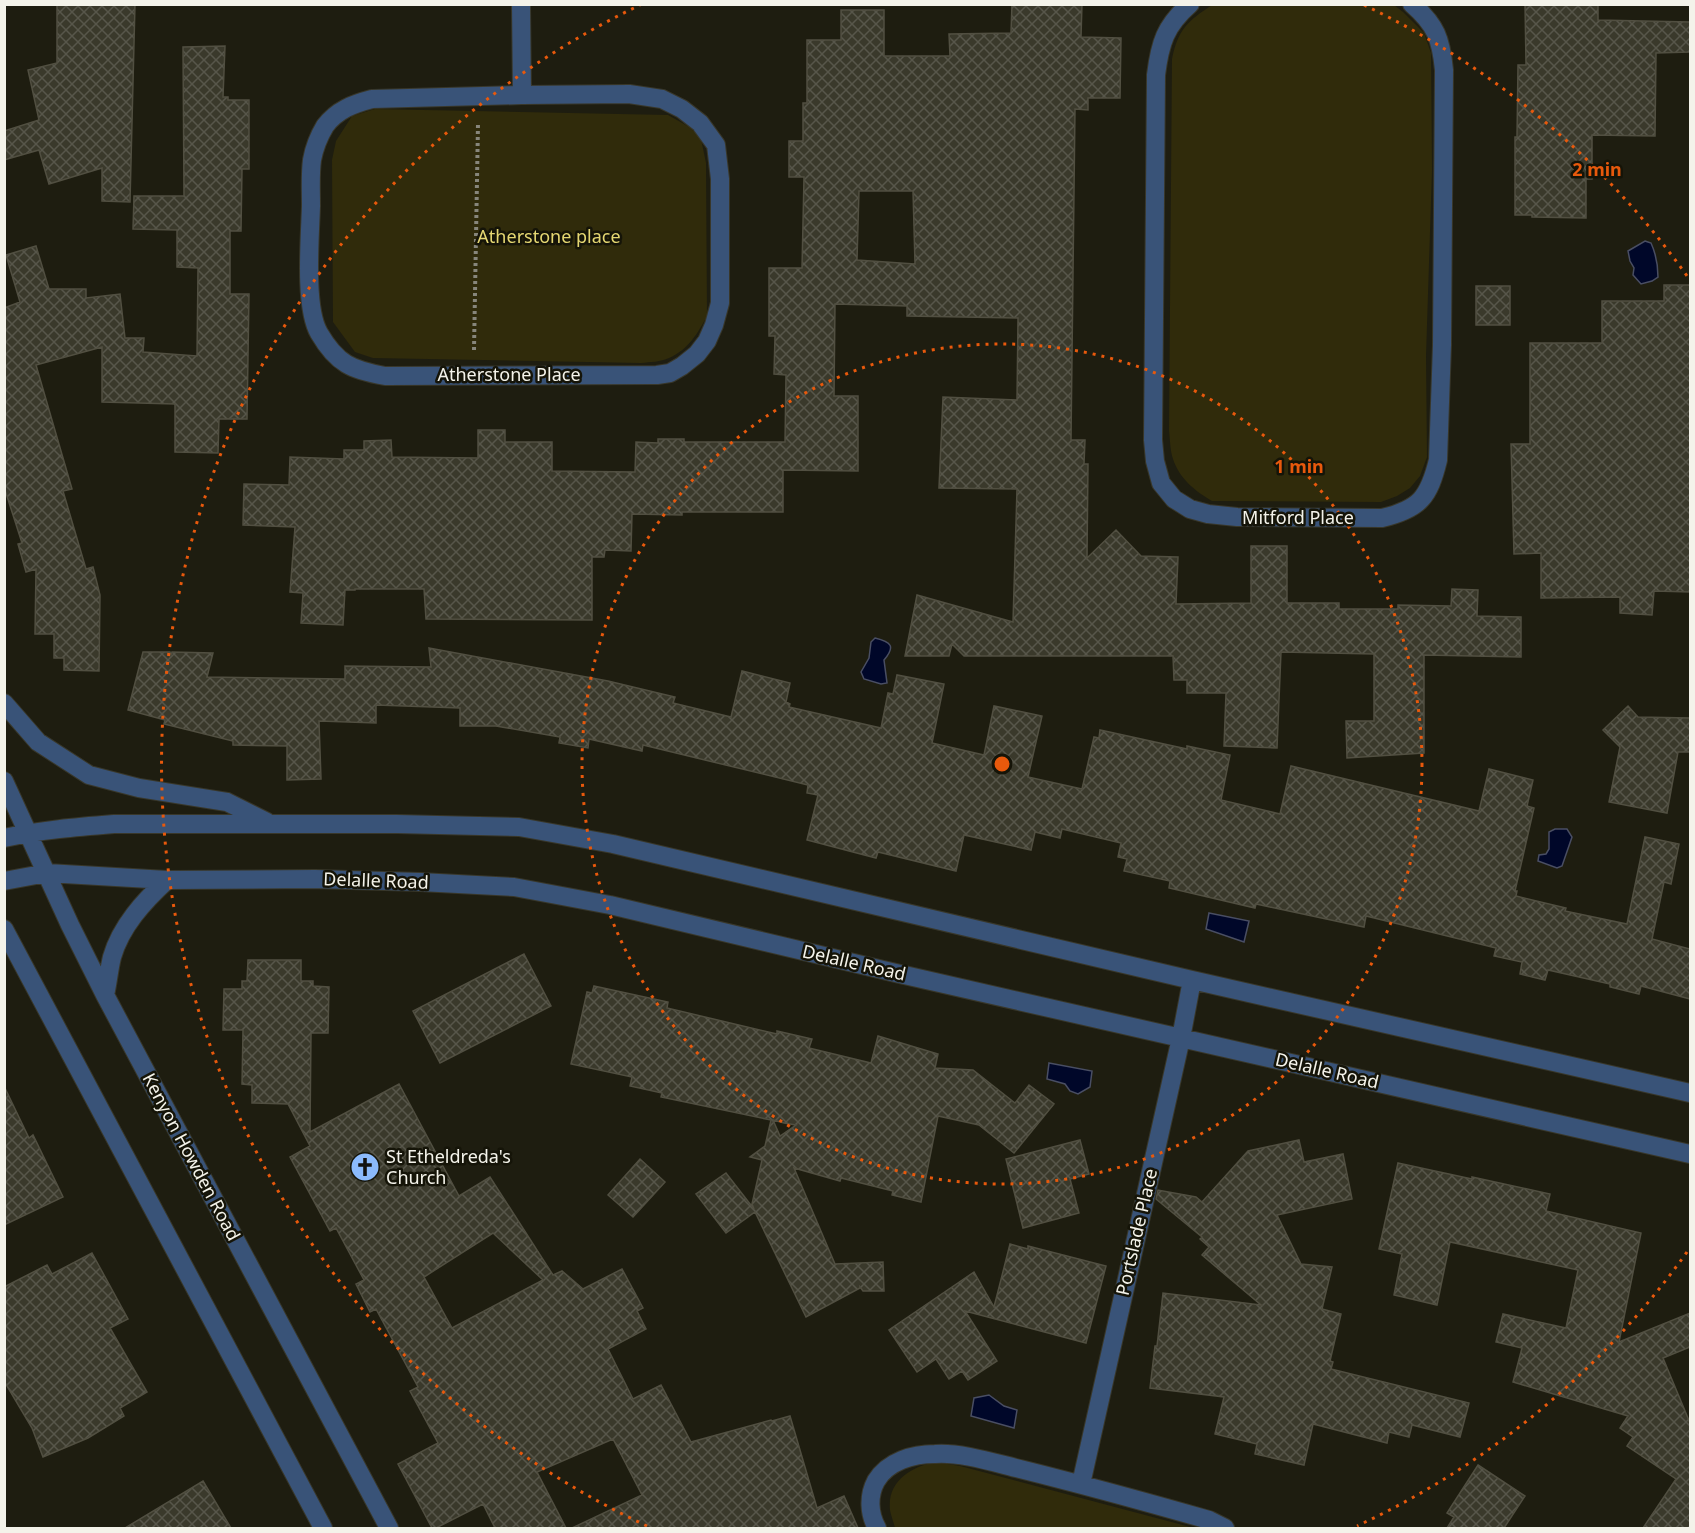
<svg xmlns="http://www.w3.org/2000/svg" width="1695" height="1533" font-family="'Noto Sans',sans-serif">
  <defs>
    <pattern id="building-cross-hatch" width="8" height="8" patternUnits="userSpaceOnUse" patternTransform="scale(1.5)"><rect width="8" height="8" fill="#3a392b"/><path d="M0 0l8 8M0 8l8-8" fill="none" stroke="#57564a"/></pattern>
  </defs>
  <rect width="100%" height="100%" fill="#1e1d10"/>
  <!-- green -->
  <path fill="#302b0b" d="M1212,5H1394L1403,12L1424,33L1431,53L1432,170L1426,356L1427,457L1420,476L1410,488L1397,496L1381,502L1212,501C1195,491 1179,478 1173,459C1170,450 1170,439 1169,430L1172,59C1178,29 1188,21 1212,5Z
    M375,109L668,115L691,128L701,139L706,163L707,316C698,333 688,350 669,358C661,362 650,362 641,363L373,358L355,352L333,322L332,160L336,141L352,116Z
    M935,1462L960,1466L1194,1528H895C894,1523 891,1516 890,1510C887,1481 911,1467 935,1462Z"/>
  <!-- water -->
  <path fill="#000729" stroke="#494e63" stroke-width="1.5" d="M1645,241L1651,243C1656,254 1658,265 1658,277L1652,281L1641,284L1633,275L1634,268L1630,261L1628,251Z
    M875,638C891,642 896,646 884,660L887,683L881,684L864,679L861,672L869,658L871,642Z
    M1555,829H1567L1572,837L1562,866L1557,868L1538,861L1539,855L1546,854L1549,849V832Z
    M1209,913L1249,921L1244,942L1206,929Z
    M1049,1063L1092,1071L1090,1087L1078,1094L1070,1091L1065,1084L1047,1079Z
    M989,1395L1004,1406L1017,1410L1014,1428L971,1416L974,1398Z"/>
  <!-- building -->
  <path fill="url(#building-cross-hatch)" stroke="#514f41" stroke-width="1.5" fill-rule="evenodd" d="M57,4H135L130,202L102,201V168L49,184L39,150L4,160V131L39,120L28,70L57,63Z
    M1012,4H1082L1081,37L1121,38L1120,98H1088V110L1075,109L1071,440H1085L1084,464H1088L1087,558L1116,530L1141,556L1178,557L1176,604L1251,603V546H1287V603H1339V609H1398V605L1451,606L1452,589L1478,590L1477,616L1521,617V657L1424,655V753L1347,758L1346,721H1374V654L1281,652L1277,748L1224,746L1226,693H1187V680H1174L1173,656H964L952,644L949,656H905L917,595L1013,622L1017,489L939,488L943,397L1017,400L1018,318L907,316V306L835,304L834,396H858V471L783,470V512H682V515L632,514L631,551L605,550L604,557H592V620L426,619L424,589H355V590H345L343,625L301,623L303,593L290,592L295,527L243,525L244,484L289,485L290,457L344,459V450H364V441L391,440L392,457L478,458V430H505V442H552V471L635,472L636,442L658,443V439H684V442H785L786,375L774,374L775,336H769V268H802L804,177H789V141H803V103H807V40H841V10H884V56H950L949,34L1011,33ZM859,191H913L915,264L857,260Z
    M1525,4H1598V20L1690,22V52L1656,53L1655,136L1592,135V179H1586V218L1532,217V215H1515V137H1517L1518,65H1526Z
    M225,46L223,97H228V100H249V169H242L241,231H230V294H249L247,419H219L218,453L175,452V404L102,402V347L36,365L72,489L63,491L86,569L93,567L100,595L99,671L64,670V658H54V634H35L36,569L26,572L18,544L22,543L4,487V308L20,302L6,255L36,246L49,289H86V298L120,294L125,338H144L143,352L197,356L198,268L177,267V230L133,229L134,196H184L183,47Z
    M1664,285H1690V592L1654,591L1652,615L1620,613V597L1541,598V553L1514,554L1511,444H1530V343H1602V301H1664Z
    M1476,286H1510V325H1476Z
    M429,648L608,681L675,697L673,703L731,717L742,671L790,683L786,702L790,704L789,707L881,728L888,693L893,694L897,675L944,684L932,743L984,755L994,706L1042,716L1028,777L1082,789L1094,737L1099,738L1100,730L1187,749V746L1230,755L1221,800L1280,814L1291,766L1479,811L1489,769L1533,780L1527,806L1534,808L1515,891H1517L1516,896L1566,908L1565,911L1627,924L1645,837L1679,844L1671,884L1664,882L1652,939L1690,949V999L1641,986L1639,994L1610,987V984L1548,970L1545,980L1520,974L1522,962L1494,956L1496,948L1366,916L1364,927L1256,904L1255,908L1169,888L1170,881L1124,871L1127,859L1118,857L1121,843L1062,829L1060,838L1035,832L1031,850L964,835L956,871L878,852L876,858L807,840L818,795L807,793L808,785L643,745L642,751L589,739L588,748L559,743L560,737L496,726H460V708L376,705V723L319,721L321,779L287,780V746L233,745V741L164,724L165,720L128,710L143,652H170L171,655L172,652L213,653L207,677L345,679V666L431,667Z
    M1628,706L1638,717L1690,718V752H1678L1667,813L1609,802L1620,747L1603,730Z
    M524,954L551,1006L440,1063L413,1011Z
    M248,960H301V981H313V986L329,987L328,1033H311L310,1132L399,1084L459,1196L490,1177L553,1275L562,1271L583,1289L622,1269L643,1308L637,1311L646,1329L608,1349L633,1399L661,1385L691,1442L771,1420L772,1421L790,1416L817,1508L844,1496L858,1528H572L642,1495L613,1439L537,1472L566,1528H495L483,1504L436,1528H432L398,1464L438,1443L410,1391L418,1387L376,1309L370,1312L356,1284L364,1280L336,1228L330,1231L290,1157L310,1146L288,1104L252,1103V1085L242,1084L243,1030H223L224,989H242V981H247ZM493,1233L543,1280L452,1328L424,1277Z
    M594,986L668,1002L667,1008L777,1034V1031L812,1039L809,1048L871,1063L878,1036L938,1054L935,1068L973,1070L1015,1103L1029,1085L1054,1104L1014,1153L979,1125L938,1116L921,1202L892,1195L893,1191L841,1178L840,1181L794,1168L835,1264L883,1262L884,1291H863L860,1287V1288L806,1317L755,1212L726,1233L696,1194L726,1173L754,1209L752,1204L762,1160L750,1157L765,1146L771,1120L661,1097L662,1093L630,1086L632,1077L571,1064L587,992L592,993ZM773,1120L784,1123L796,1125L780,1136Z
    M4,1086L29,1138L33,1135L63,1197L4,1225Z
    M1080,1140L1089,1174L1070,1179L1079,1213L1023,1228L1006,1159Z
    M1299,1140L1304,1162L1343,1154L1352,1199L1277,1215L1301,1264L1332,1267L1322,1309L1341,1314L1330,1361L1333,1362L1331,1369L1469,1403L1460,1437L1412,1425L1409,1437L1389,1432L1387,1443L1313,1424L1304,1465L1255,1454L1257,1444L1215,1434L1224,1397L1150,1388L1155,1346H1157L1163,1293L1261,1305L1202,1255L1209,1247L1200,1239L1202,1237L1156,1199L1158,1190L1196,1197L1202,1202L1248,1151Z
    M640,1159L665,1182L633,1217L608,1195Z
    M1398,1163L1472,1179V1177L1550,1194L1546,1211L1641,1233L1619,1342L1690,1313V1347L1663,1358L1690,1423V1528H1643L1676,1479L1627,1446L1633,1437L1620,1428L1628,1416L1513,1382L1522,1348L1496,1342L1503,1314L1566,1328L1578,1270L1450,1242L1437,1305L1394,1295L1402,1254L1379,1249Z
    M1010,1244L1028,1249V1246L1106,1266L1086,1343L965,1311L997,1361L968,1380L962,1371L949,1379L936,1359L917,1372L889,1330L974,1272L994,1307Z
    M92,1253L128,1319L110,1328L147,1392L120,1408L124,1416L88,1438L43,1457L32,1428L4,1381V1287L47,1265L52,1274Z
    M1478,1465L1525,1496L1504,1528H1447L1454,1517L1447,1513Z
    M203,1481L231,1528H125Z"/>
  <g fill="none" stroke-linecap="round" stroke-linejoin="round">
    <!-- minor casing -->
    <g stroke="#38372a" stroke-width="20">
      <path id="minor" d="M521,4L522,95
        M1190,4C1165,26 1160,43 1156,75L1153,440L1155,461L1161,483L1174,499L1190,509L1208,514L1237,517L1382,518C1420,509 1429,497 1438,460L1442,345L1444,70C1441,39 1436,25 1412,4
        M629,94L662,99L682,109L700,123L716,145L720,179V303L714,325L707,341L697,354L682,366L670,373L657,375L385,376C352,370 337,364 319,333C304,307 310,238 311,206C311,191 310,175 312,160C314,149 319,136 325,126C337,110 353,104 372,99L522,95Z
        M4,703L38,742L89,775L139,788L227,802L267,822
        M4,781L70,925L105,995L389,1528
        M4,838C41,830 77,827 114,824H397L519,827L613,844L1192,980L1690,1093
        M4,881L47,873L167,880L315,879L420,882L514,887L610,905L900,974L1690,1154
        M4,929L323,1528
        M105,995C108,982 109,969 112,957C121,926 144,901 167,880
        M1081,1484L1181,1038L1192,980
        M877,1528C869,1514 868,1496 876,1481C888,1461 913,1454 935,1454C961,1452 995,1463 1020,1469C1084,1485 1146,1502 1209,1520L1225,1528"/>
    </g>
    <!-- path -->
    <path stroke="#87867b" stroke-width="4" stroke-dasharray="3 3" stroke-linecap="butt" d="M474,350L478,124"/>
    <!-- minor -->
    <use href="#minor" stroke="#395378" stroke-width="18"/>
  </g>
  <!-- distance rings -->
  <g fill="none" stroke="#e8590c" stroke-width="3" stroke-dasharray="3 6">
    <circle cx="1002" cy="764" r="420"/>
    <path d="M1687 1252A841 841 0 0 1 1357 1526M647 1526A841 841 0 0 1 640 5M1364 5A841 841 0 0 1 1687 276"/>
  </g>
  <!-- icons -->
  <defs>
    <g id="church-disc" transform="scale(1.5)"><circle r="9.5" fill="#8bbafc" stroke="#151408"/><path d="M-1.2-6h2.4v3.5h3.3v2.4h-3.3V6h-2.4V-.1h-3.3v-2.4h3.3Z" fill="#111"/></g>
  </defs>
  <g fill-rule="evenodd">
    <use href="#church-disc" x="365" y="1167"/>
  </g>
  <g text-anchor="middle" stroke-width="5" stroke-linejoin="round" paint-order="stroke">
    <!-- park labels -->
    <g font-size="18" fill="#e5d772" stroke="#151408">
      <text x="549" y="243">Atherstone place</text>
    </g>
    <!-- street labels -->
    <g font-size="18" fill="#f4f3ea" stroke="#151408">
      <text x="509" y="381">Atherstone Place</text>
      <text x="1298" y="524">Mitford Place</text>
      <text transform="translate(376 881) rotate(2)" y="6">Delalle Road</text>
      <text transform="translate(854 963) rotate(13)" y="6">Delalle Road</text>
      <text transform="translate(1327 1071) rotate(13)" y="6">Delalle Road</text>
      <text transform="translate(191 1157) rotate(62)" y="6">Kenyon Howden Road</text>
      <text transform="translate(1137 1232) rotate(-77)" y="6">Portslade Place</text>
    </g>
    <!-- poi labels -->
    <g font-size="18" fill="#f4f3ea" stroke="#151408" text-anchor="start">
      <text x="386" y="1163">St Etheldreda's<tspan x="386" dy="21">Church</tspan></text>
    </g>
  </g>
  <circle cx="1002" cy="764" r="9" fill="#e8590c" stroke="#151408" stroke-width="3"/>
  <g font-size="18" text-anchor="middle" font-weight="bold" fill="#e8590c" stroke="#151408" stroke-width="5" stroke-linejoin="round" paint-order="stroke">
    <text x="1597" y="176">2 min</text>
    <text x="1299" y="473">1 min</text>
  </g>
  <!-- border -->
  <rect width="1695" height="1533" fill="none" stroke="#f4f3ea" stroke-width="12"/>
</svg>
